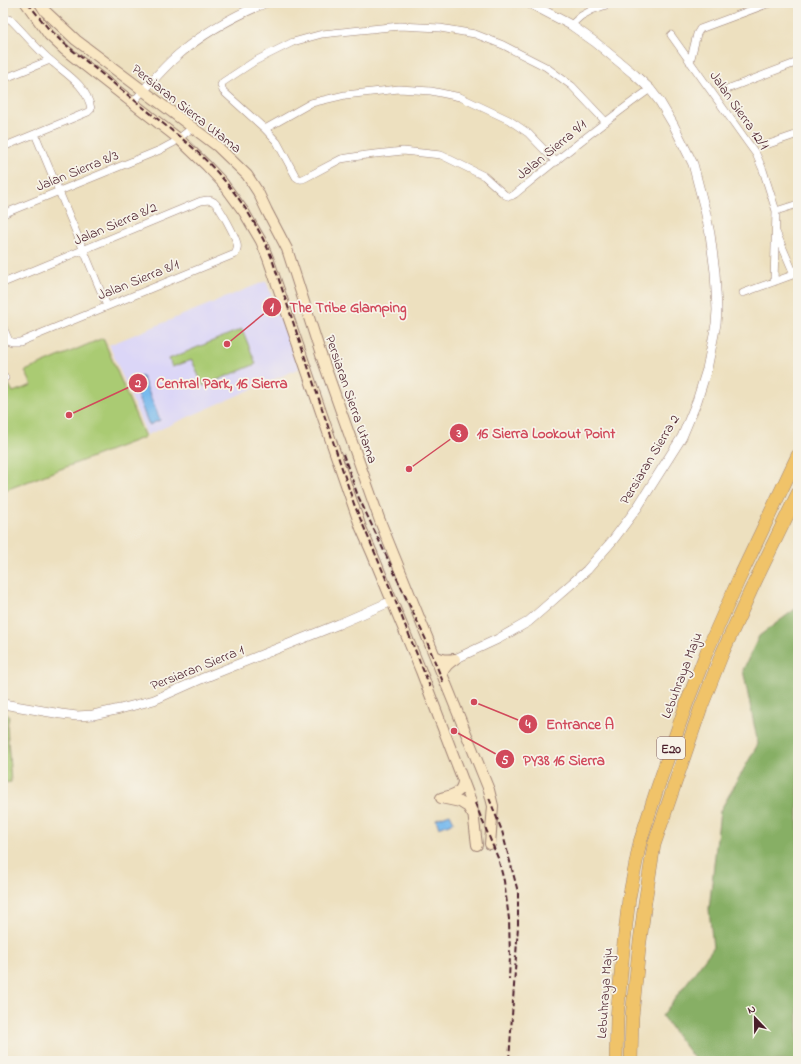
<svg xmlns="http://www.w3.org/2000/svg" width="801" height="1064" font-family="'Indie Flower',sans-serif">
  <rect width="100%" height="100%" fill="#f7f3e8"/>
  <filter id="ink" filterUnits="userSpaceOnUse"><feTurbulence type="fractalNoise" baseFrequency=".025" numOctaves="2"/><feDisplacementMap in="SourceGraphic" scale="8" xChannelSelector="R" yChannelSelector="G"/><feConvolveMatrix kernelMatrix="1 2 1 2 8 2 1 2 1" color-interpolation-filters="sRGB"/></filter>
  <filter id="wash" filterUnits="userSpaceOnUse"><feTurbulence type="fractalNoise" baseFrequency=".012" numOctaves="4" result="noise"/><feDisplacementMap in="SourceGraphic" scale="16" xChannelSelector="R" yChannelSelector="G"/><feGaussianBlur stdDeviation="0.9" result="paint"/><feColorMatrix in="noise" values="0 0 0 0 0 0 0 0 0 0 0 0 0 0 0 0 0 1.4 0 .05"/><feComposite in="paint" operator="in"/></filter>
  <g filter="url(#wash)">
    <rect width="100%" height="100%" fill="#ede0bf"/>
    <!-- built -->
    <path fill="#dbd6f7" d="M266,281L300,368L147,435L109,345Z"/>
    <!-- green -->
    <path fill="#aacb73" stroke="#7a754f" d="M242,329L256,364L203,386L192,360L172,367L169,359Z
      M103,338L145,437L3,491V386L8,383L13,392L32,385L25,371Z
      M3,710L7,713L9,717L7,726L11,782L3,783Z"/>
    <!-- forest -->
    <path fill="#87af65" stroke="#686748" d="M798,607V1061H696L662,1016L713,948L709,909L720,811L758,744L743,670L759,636Z"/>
    <!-- water -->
    <path fill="#78baed" stroke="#616c8c" d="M142,376L160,420L149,425L131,380Z
      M450,814L454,822L439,828L436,819Z"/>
  </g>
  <g filter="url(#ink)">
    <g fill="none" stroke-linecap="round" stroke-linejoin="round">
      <!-- minor casing -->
      <g stroke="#9c8075" stroke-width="8">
        <path id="minor" d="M3,17L11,20C24,33 36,48 50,60C66,74 87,85 91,109L88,112L3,147
          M571,25L581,16L592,10L612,3
          M671,35L748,143L756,154L763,170L776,211L774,282
          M690,62L697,34L700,29L770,3
          M3,79L50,60
          M727,89L798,62
          M132,103L143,91
          M606,122L572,86L546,67L503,45L475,34L440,28L400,26L322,34L293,42L255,61L223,82L221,85L223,91L265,129L277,142L296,177C299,180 301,180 305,178L341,159L366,155L403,151L441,155L484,176L505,195C509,197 511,197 515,194C559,158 604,122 650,89
          M265,129L311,103L345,95L399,89L431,91L460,97L509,120L528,133L556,162
          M35,134L107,306
          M769,144L798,134
          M776,211L798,204
          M3,214L160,150L173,143L192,128
          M776,232L794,274
          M3,283L201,201C206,200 210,199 214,202C220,207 236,237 237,244C238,248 237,251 235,254L20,342H12L9,341L3,327
          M743,293L798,273
          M3,379L5,378"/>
      </g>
      <!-- tertiary casing -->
      <g stroke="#9c8075" stroke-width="10">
        <path id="tertiary" d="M143,91C154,79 165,66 178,55C203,33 234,16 265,3
          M455,659L498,639L528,622L544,608L587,570L613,540L637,508L682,437L697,401L707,369L716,324L717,310L715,272L710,234L705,210L693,164L673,124L660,102L650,89L635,75L595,42L571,25L529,3
          M3,704L61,714L77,716L93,715L120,709L154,700L201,679L339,624L392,601"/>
      </g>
      <!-- secondary casing -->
      <g stroke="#9c8075" stroke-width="12">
        <path id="secondary" d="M26,3L49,35L65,50L179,139L207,166L222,182L244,212L261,241L268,258L361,528L372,553L421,671L472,804L477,845
          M40,3L45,11L76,40L217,146L247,175L258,192L267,211L287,249L321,355L380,521L489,790L493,806L490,844
          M435,656C442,660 447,660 455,659C449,663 445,666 442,674
          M463,782C461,794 452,795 441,798L460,802L468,807L473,815"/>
      </g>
      <!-- motorway casing -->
      <g stroke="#9c8075" stroke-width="14">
        <path id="motorway" d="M616,1061L617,1018L623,951L629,898L640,842L656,792L686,705L707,651L738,581L798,455
          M631,1061L632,1017L639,949L645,902L654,845L700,710L722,654L751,590L798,493"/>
      </g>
      <!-- minor -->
      <use href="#minor" stroke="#fff" stroke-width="7"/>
      <!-- tertiary -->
      <use href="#tertiary" stroke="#fff" stroke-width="9"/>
      <!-- secondary -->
      <use href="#secondary" stroke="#f9e7c3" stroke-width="10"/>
      <!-- motorway -->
      <use href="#motorway" stroke="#f0c369" stroke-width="13"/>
      <!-- rail -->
      <path stroke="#4a1f2b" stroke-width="2" stroke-dasharray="6 3" stroke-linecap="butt" d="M28,3L47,27L61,41L191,146C226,178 252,212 271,256L354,504L393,595L430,687
        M343,454L358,496L427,642L443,682
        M489,798L502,831L518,892V926L509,1061
        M475,803L498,858L504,881L509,919L510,957L509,979"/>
    </g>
  </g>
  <g text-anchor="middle" stroke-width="3.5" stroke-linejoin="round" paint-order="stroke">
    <!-- shield labels -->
    <rect fill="#f7f3e8" stroke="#7e5f64" stroke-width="1" x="657" y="737" width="28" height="22" rx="3"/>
    <g font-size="13" font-weight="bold" fill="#4a1f2b">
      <text x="671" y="753">E20</text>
    </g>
    <!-- street labels -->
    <g font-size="14" fill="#4a1f2b" stroke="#f7f3e8">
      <text transform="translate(187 108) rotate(38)" y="5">Persiaran Sierra Utama</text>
      <text transform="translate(740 110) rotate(55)" y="5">Jalan Sierra 12/1</text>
      <text transform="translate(551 149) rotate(-39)" y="5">Jalan Sierra 9/1</text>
      <text transform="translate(77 170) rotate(-22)" y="5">Jalan Sierra 8/3</text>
      <text transform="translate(115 223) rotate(-23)" y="5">Jalan Sierra 8/2</text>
      <text transform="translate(138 279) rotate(-22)" y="5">Jalan Sierra 8/1</text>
      <text transform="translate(352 399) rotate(71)" y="5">Persiaran Sierra Utama</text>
      <text transform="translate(649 459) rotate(-59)" y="5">Persiaran Sierra 2</text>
      <text transform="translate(197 667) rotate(-22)" y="5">Persiaran Sierra 1</text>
      <text transform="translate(681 675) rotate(-69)" y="5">Lebuhraya Maju</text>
      <text transform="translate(604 993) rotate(-86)" y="5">Lebuhraya Maju</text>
    </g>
  </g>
  <!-- callouts -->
  <path fill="none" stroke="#d1495b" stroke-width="1.5" d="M227 344L272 307M69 415L138 383M409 469L459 433M474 702L528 724M454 731L505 759"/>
  <g fill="#d1495b" stroke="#f7f3e8" stroke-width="1.5">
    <circle cx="227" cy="344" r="4"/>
    <circle cx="69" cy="415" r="4"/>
    <circle cx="409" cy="469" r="4"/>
    <circle cx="474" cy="702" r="4"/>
    <circle cx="454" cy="731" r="4"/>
    <circle cx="272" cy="307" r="10"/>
    <circle cx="138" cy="383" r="10"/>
    <circle cx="459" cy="433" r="10"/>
    <circle cx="528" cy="724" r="10"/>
    <circle cx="505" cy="759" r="10"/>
  </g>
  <g font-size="12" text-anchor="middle" font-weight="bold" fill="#fff">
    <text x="272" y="311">1</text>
    <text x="138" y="387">2</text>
    <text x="459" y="437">3</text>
    <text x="528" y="728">4</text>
    <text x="505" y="764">5</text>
  </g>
  <g font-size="15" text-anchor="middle" font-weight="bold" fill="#d1495b" stroke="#f7f3e8" stroke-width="3.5" stroke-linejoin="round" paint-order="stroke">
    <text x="348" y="312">The Tribe Glamping</text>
    <text x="222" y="388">Central Park, 16 Sierra</text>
    <text x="546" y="438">16 Sierra Lookout Point</text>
    <text x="580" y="729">Entrance A</text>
    <text x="564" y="765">PY38 16 Sierra</text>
  </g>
  <!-- margin -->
  <rect width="801" height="1064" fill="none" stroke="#f7f3e8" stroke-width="16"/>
  <!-- north arrow -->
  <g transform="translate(755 1018) rotate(338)" stroke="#f7f3e8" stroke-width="3" paint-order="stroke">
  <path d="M0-3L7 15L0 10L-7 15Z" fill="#4a1f2b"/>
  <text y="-6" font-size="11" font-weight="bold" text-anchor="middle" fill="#4a1f2b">N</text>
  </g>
</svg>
